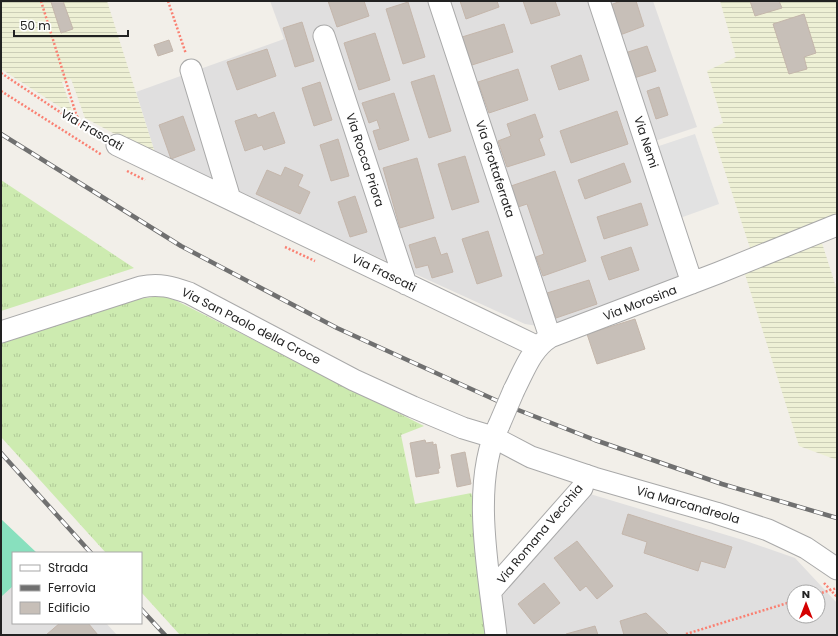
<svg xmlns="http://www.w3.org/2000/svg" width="838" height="636" font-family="Poppins,sans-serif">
  <defs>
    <pattern id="farmland-rules" width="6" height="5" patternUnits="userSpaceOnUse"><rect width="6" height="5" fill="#eef0d5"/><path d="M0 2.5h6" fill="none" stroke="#ccceb7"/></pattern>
    <pattern id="grass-tufts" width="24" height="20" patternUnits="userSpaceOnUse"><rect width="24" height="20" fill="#cdebb0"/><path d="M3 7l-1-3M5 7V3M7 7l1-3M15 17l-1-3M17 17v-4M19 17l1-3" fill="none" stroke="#b0c997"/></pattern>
  </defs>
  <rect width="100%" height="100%" fill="#f2efe9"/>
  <!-- residential -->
  <path fill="#e0dfdf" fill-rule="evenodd" d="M270,1H653L697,127L652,142L698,277L550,328L525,324L156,156L136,92L284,39Z
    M590,494L743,540L795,558L837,603V635H497L491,591ZM794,592H818V616H794Z
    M13,586V623H106L117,635H1V597Z"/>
  <!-- farmland -->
  <path fill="url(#farmland-rules)" d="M1,1H107L156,156L85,118L71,79L62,82L74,116L1,69Z
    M720,1H837V216L750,248L711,129L723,123L707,71L736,57Z
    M821,240L837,290V460L799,446L743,268Z"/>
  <!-- grass -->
  <path fill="url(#grass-tufts)" d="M1,180L134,268L1,311Z
    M153,297H165L175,300L424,426L401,435L415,504L471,493L484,520L497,635H180L141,592V553H106L1,437V343L138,299Z"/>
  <!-- pitch -->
  <path fill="#88e0be" d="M1,519L37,553H13V586L1,597Z"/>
  <!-- parking -->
  <path fill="#e2e2e2" d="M695,134L719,204L680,218L656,147Z"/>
  <!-- building -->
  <path fill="#c7bfb8" stroke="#c4b6ab" d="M54,1H63L73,29L61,33L51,2Z
    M328,1H364L369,16L337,27Z
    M460,1H497L499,7L466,19Z
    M523,1H555L560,15L531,24Z
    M621,1H636L644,26L620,35L610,5Z
    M750,1H779L782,8L755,16Z
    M408,2L425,57L403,64L386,9Z
    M804,14L816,53L804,57L807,69L789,74L773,24Z
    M302,22L314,61L295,67L283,28Z
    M504,24L513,52L472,65L462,37Z
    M375,33L390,80L359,90L344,43Z
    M169,40L173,51L158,56L154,45Z
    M647,46L656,71L634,78L625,53Z
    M267,49L276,76L237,90L227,62Z
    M581,55L589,80L559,90L551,66Z
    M518,69L528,100L489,113L478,82Z
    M434,75L451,131L429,138L411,82Z
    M320,82L332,120L314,126L302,88Z
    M659,87L668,115L656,119L647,91Z
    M394,93L409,140L379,150L373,131L380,129L377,120L369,123L362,103Z
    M617,111L628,144L571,163L560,131Z
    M274,112L285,143L264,150L262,145L245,151L235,121L256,114L258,118Z
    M535,114L543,137L539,139L545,155L507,167L498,141L511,136L507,124Z
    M183,116L195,150L171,159L159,125Z
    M338,139L349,176L331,181L320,145Z
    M465,156L479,202L452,210L438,164Z
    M417,158L434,218L400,228L383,168Z
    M624,163L631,182L585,199L578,180Z
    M285,167L303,175L298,186L310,192L300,214L256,194L267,170L281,176Z
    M555,171L586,261L543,276L536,257L544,254L527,204L518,207L511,186Z
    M355,196L367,232L350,237L338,202Z
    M641,203L648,225L604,239L597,217Z
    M488,231L502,276L477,284L462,239Z
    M435,237L441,255L447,253L453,272L432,278L428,265L416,268L409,245Z
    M631,247L639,270L609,280L601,257Z
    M589,280L597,304L556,318L547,293Z
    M635,319L645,349L597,364L587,334Z
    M425,440L426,443L433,442V445L436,444L440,468L438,469L439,473L416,477L410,443Z
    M465,452L471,484L457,487L451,455Z
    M628,514L732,547L725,568L701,561L698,571L644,553L647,542L622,534Z
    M577,541L613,586L597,599L586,586L580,591L554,558Z
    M544,583L560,603L534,624L518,604Z
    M646,613L668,634L664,635H624L620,621Z
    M60,623H88L98,635H46Z
    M595,626L598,635H566V634Z"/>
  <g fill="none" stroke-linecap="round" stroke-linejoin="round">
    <!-- minor casing -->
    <g stroke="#a9a9a9" stroke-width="23">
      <path id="minor" d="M439,1L550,337
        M599,1L692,283
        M324,36L406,284
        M191,70L230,199
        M117,145L538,347
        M1,332L141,287C159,283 172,287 189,293L354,380L413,407L463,428L493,437L531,457L594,478L716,513L768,530L806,548L837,569
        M514,390C524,371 531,349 550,337L718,273L837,225
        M491,591L582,488L586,475
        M496,635C489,574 470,482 499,425"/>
    </g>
    <!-- path -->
    <path stroke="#fa8072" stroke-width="2.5" stroke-dasharray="2 2" stroke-linecap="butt" d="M41,1L76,114L81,125
      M168,1L186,54
      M1,73L81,126L103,137
      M1,91L102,155
      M127,171L145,180
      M285,247L315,261
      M824,583L837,597
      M818,594L837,588
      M686,634L794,601"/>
    <!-- minor -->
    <use href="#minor" stroke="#fff" stroke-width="21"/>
    <!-- rail casing -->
    <g stroke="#707070" stroke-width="4.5">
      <path id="rail" d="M1,134L181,246L337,328L513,408L595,440L722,484L837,518
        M1,453L91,553
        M141,609L165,635"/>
    </g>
    <!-- rail -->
    <use href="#rail" stroke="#fff" stroke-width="3" stroke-dasharray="9" stroke-linecap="butt"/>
    <!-- minor-bridge casing -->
    <g stroke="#a9a9a9" stroke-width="23" stroke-linecap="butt">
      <path id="minor-bridge" d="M499,425L514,390"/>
    </g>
    <!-- minor-bridge -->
    <use href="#minor-bridge" stroke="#fff" stroke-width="21"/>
  </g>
  <g text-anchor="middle" stroke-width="4" stroke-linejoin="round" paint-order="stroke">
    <!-- street labels -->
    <g font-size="12" fill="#222" stroke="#fff">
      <text transform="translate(92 130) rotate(30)" y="4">Via Frascati</text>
      <text transform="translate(646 142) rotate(72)" y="4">Via Nemi</text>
      <text transform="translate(365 160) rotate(72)" y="4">Via Rocca Priora</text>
      <text transform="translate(495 169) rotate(72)" y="4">Via Grottaferrata</text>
      <text transform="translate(384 273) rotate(26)" y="4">Via Frascati</text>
      <text transform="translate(640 303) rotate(-21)" y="4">Via Morosina</text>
      <text transform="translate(251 326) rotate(27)" y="4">Via San Paolo della Croce</text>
      <text transform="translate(688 505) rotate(16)" y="4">Via Marcandreola</text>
      <text transform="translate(540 534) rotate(-50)" y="4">Via Romana Vecchia</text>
    </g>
  </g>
  <!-- border -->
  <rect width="838" height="636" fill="none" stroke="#222222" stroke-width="4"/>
  <!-- legend -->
  <rect x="12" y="552" width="130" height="72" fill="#ffffff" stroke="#a7a7a7"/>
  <rect x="20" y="565" width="20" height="6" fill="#ffffff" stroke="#a7a7a7"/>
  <text x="48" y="572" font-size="12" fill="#222222">Strada</text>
  <rect x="20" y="585" width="20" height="6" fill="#707070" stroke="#a7a7a7"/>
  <text x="48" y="592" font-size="12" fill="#222222">Ferrovia</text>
  <rect x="20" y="602" width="20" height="12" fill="#c7bfb8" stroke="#a7a7a7"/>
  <text x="48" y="612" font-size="12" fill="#222222">Edificio</text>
  <!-- north arrow -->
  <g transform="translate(806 604)"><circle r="19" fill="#ffffff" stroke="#a7a7a7"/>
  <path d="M0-3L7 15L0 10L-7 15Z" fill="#d40000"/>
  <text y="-6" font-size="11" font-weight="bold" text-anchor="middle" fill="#222222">N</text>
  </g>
  <!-- scale -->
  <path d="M14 30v6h114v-6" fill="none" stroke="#222222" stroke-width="2"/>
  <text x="20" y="30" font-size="12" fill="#222222" stroke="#ffffff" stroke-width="3" paint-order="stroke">50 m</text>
</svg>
